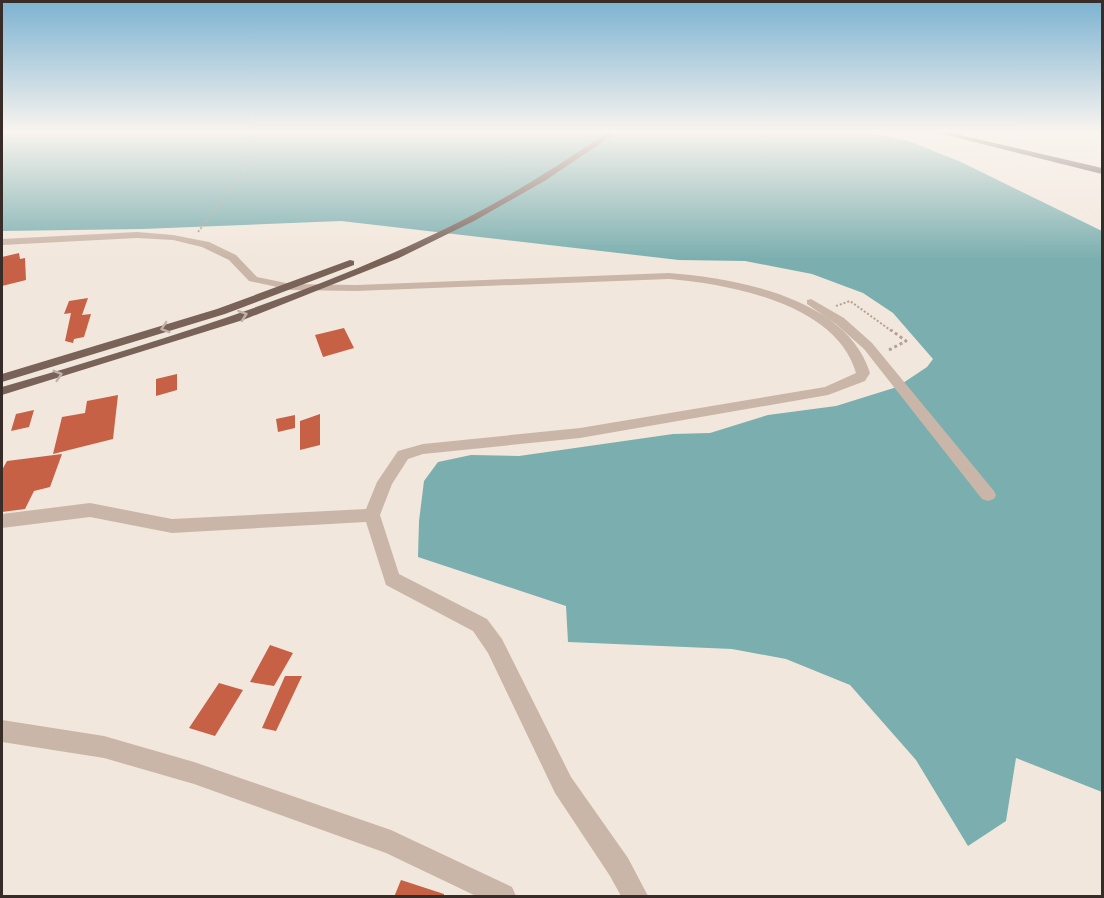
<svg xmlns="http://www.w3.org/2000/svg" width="1104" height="898" font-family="'Varela Round',sans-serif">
  <rect width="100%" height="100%" fill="#f2e7dc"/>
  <!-- water -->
  <path fill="#7bafaf" d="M2,133H872L909,141L961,162L1102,231V792L1016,758L1006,821L968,846L916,760L850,685L786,659L732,649L568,642L566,606L418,557L419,521L424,481L438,462L471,455L519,456L673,434L710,433L768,415L836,406L897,387L927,367L933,359L893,313L863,293L812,274L745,261L679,260L341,221L142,229L2,231Z"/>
  <!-- building -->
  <path fill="#c66146" d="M19,253L20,259L25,258L26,280L2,286V257Z
    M88,298L82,315L91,314L84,337L74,339L73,343L65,341L71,313L64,314L69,301Z
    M344,328L354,348L323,357L315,335Z
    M177,374V390L156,396V379Z
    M118,395L113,439L53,454L62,417L85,413L87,401Z
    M34,410L29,427L11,431L16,414Z
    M320,414V445L300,450V421Z
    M295,415V428L278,432L276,419Z
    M62,454L50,487L34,491L25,509L2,512V470L7,461Z
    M270,645L293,653L274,686L250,682Z
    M285,676H302L276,731L262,728Z
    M219,683L243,690L215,736L189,728Z
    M401,880L444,894V897H394Z"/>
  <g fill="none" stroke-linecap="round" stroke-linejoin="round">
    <!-- path-far2 -->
    <path stroke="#b6a092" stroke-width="1.5" stroke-dasharray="1.5 1.5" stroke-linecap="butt" d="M207,220L242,173L257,133"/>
    <!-- path-far1 -->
    <path stroke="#b6a092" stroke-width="2" stroke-dasharray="2 2" stroke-linecap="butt" d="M198,232L208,219
      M836,306L850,301L893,332"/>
    <!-- path -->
    <path stroke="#b6a092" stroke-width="3" stroke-dasharray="3 3" stroke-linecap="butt" d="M889,350L906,341L891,330"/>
    <!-- minor -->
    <path fill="#cab6a8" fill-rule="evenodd" d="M137,232L173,235L209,242L236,255L257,277L291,284L356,285L669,273C736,278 847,298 870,373L865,381L828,395L580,438L423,454L408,459L392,484L380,515L399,574L487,619L502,639L571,777L628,858L648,896H621L610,876L555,793L488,653L473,631L386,585L366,522L172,533L90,517L2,528V514L90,503L172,519L366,509L377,482L398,451L423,444L580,428L825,387L856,373C837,304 730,284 669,279L356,291L291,290L249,281L229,260L202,247L173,240L137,238L2,245V239Z
      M811,299L844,318L872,343L994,491L996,495L994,499L988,501L982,499L864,349L836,324L807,304V300Z
      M2,720L104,736L194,762L391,830L512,887L516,896H476L386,853L194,784L104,758L2,742Z"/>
    <!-- primary -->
    <path fill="#796359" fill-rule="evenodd" d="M607,133H616L546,180L474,221L399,258L243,320L2,395V387C160,341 319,293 467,218C516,193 562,163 607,133Z
      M350,260L354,261V265L225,314L2,382V374L217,309Z"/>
    <!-- trunk -->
    <path fill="#68544c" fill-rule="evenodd" d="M938,133H952L1102,168V174Z"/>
  </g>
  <!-- one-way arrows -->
  <defs><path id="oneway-chevron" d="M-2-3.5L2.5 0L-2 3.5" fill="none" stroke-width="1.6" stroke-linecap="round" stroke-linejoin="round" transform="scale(1.5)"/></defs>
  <g stroke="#c0b1a8">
    <use href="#oneway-chevron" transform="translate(243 315) rotate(-19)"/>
    <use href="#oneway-chevron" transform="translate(165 328) rotate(162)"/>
    <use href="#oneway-chevron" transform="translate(58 375) rotate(-17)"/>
  </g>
  <!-- sky -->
  <linearGradient id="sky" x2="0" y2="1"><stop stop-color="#7cb2d1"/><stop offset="0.51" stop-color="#f9f4ef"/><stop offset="1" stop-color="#f9f4ef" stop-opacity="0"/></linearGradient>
  <rect width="1104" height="259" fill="url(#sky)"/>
  <!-- border -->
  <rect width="1104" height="898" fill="none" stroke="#372c28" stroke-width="6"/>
</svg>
